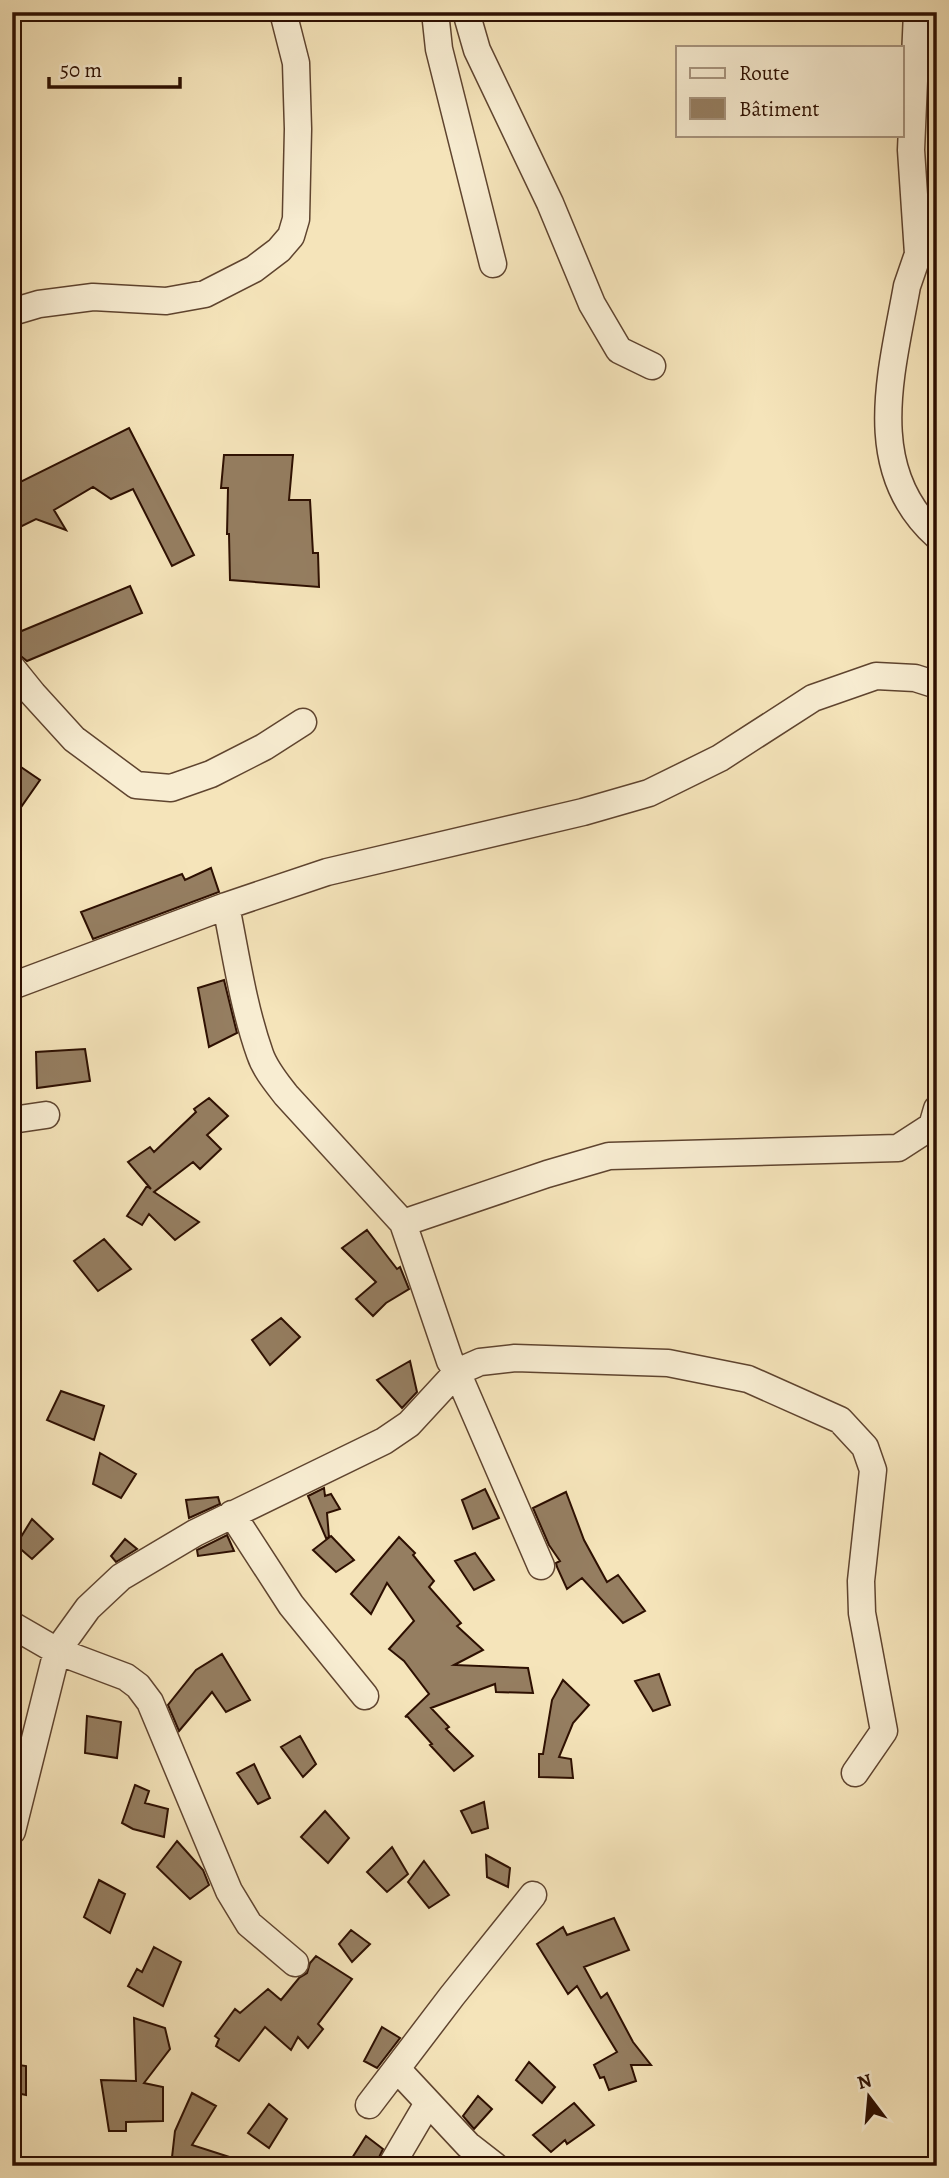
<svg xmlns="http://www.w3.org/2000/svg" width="949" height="2178" font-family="Alegreya,serif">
  <rect width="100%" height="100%" fill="#f5e4ba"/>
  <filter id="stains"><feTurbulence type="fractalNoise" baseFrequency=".00286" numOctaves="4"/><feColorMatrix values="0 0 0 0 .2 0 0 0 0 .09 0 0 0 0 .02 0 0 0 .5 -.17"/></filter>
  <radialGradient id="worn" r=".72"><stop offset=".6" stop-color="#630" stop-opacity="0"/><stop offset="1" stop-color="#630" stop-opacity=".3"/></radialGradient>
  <!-- building -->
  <path fill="#957e61" stroke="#2d0f01" stroke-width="2" d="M129,428L194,555L172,566L133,489L111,499L93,487L54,510L66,530L36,519L12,531V486Z
    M224,455H293L289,500H310L313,553H318L319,587L230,580L229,534H227L228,488H221Z
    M130,586L142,613L27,661L18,654L13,653L12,635Z
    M12,761L40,780L12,820Z
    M211,868L219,892L93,939L81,912L182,874L185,880Z
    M224,980L237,1033L209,1047L198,988Z
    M85,1049L90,1081L37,1088L36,1052Z
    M209,1098L228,1116L207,1135L221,1149L200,1169L193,1162L154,1192L199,1222L175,1240L149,1214L142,1225L127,1216L147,1186L151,1189L128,1162L150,1147L154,1152L196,1112L194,1109Z
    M367,1230L397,1269L400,1267L409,1289L386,1303L373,1316L356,1299L376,1282L342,1248Z
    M104,1239L131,1269L98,1291L74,1261Z
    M281,1318L300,1337L270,1365L252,1340Z
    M410,1361L417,1392L402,1408L377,1380Z
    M61,1391L104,1406L94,1440L47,1420Z
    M100,1453L136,1474L121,1498L93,1484Z
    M324,1488L325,1496L331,1494L340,1509L327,1513L329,1537L326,1538L308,1496Z
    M485,1489L499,1518L473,1529L462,1500Z
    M566,1492L584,1540L607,1582L618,1575L645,1611L623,1623L582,1578L567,1589L557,1567L556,1563L560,1561L549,1545L533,1508Z
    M218,1497L220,1504L189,1518L186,1500Z
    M32,1519L53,1539L32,1559L16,1545Z
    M227,1535L234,1551L198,1556L197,1550Z
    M331,1536L354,1560L336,1572L313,1550Z
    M399,1537L415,1553L413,1555L434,1581L429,1587L461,1623L457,1626L483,1650L454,1665L528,1668L533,1693L496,1692L495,1684L431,1708L449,1727L446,1729L473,1756L454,1771L430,1745L432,1744L407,1716L405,1717L429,1694L404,1661L389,1649L414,1621L387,1583L371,1614L351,1594Z
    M125,1539L137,1549L116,1562L111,1556Z
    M475,1553L494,1580L474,1590L455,1561Z
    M222,1654L250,1700L226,1712L212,1692L179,1731L168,1705L196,1670Z
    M659,1674L670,1705L653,1711L635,1681Z
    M563,1680L589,1705L573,1723L559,1757L571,1759L573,1778L539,1777V1754H543L552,1700Z
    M87,1716L121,1722L117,1758L85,1753Z
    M300,1736L316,1764L303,1777L281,1747Z
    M254,1764L270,1798L258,1804L237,1773Z
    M135,1785L149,1791L145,1803L168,1809L164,1837L133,1829L122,1823Z
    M484,1802L488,1828L472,1833L461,1811Z
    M325,1811L349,1838L328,1863L301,1837Z
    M177,1841L203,1870L209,1885L190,1899L157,1867Z
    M392,1847L408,1874L387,1892L367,1872Z
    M486,1855L510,1868L508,1887L487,1877Z
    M424,1861L449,1895L429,1908L408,1882Z
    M99,1880L125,1894L110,1933L84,1917Z
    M614,1918L629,1950L584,1967L601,1998L607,1993L633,2042L651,2065H631L636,2081L609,2090L604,2077L600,2078L594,2065L617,2052L577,1986L568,1994L537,1944L563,1927L567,1935Z
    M351,1930L370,1944L352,1962L339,1944Z
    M154,1947L181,1962L163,2006L128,1986L137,1969L142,1972Z
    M316,1956L352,1979L318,2024L323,2029L308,2048L298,2037L291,2050L265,2027L239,2061L216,2046L219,2039L215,2036L235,2009L240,2013L268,1989L281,2000L299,1978L307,1973L310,1963Z
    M134,2018L165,2028L170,2049L144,2083L163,2087V2121L126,2122V2131H109L101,2080L136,2081Z
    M382,2027L400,2038L377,2068L364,2061Z
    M529,2062L555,2087L542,2103L516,2080Z
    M12,2064L26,2066V2095L12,2092Z
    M192,2093L216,2106L192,2145L248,2163L247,2166H171L175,2131Z
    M478,2096L492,2109L474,2129L463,2116Z
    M574,2103L594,2125L567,2144L565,2140L551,2152L533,2135Z
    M269,2104L287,2119L269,2148L248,2133Z
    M366,2136L383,2149L375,2166H347Z"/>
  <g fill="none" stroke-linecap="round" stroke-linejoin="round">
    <!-- minor casing -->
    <g stroke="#5f442f" stroke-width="29">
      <path id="minor" d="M435,12L439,49L493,264
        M466,12L477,50L550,203L592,304L619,350L652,366
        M917,12L911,150L918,254
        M937,244L918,254L907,286C892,371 862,469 937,536
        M12,312L39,304L93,297L166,301L205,294L254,269L279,250L291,236L296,219L298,129L296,63L283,12
        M12,668L33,694L74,739L136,785L171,788L211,774L264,747L303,722
        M226,906C236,955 243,1006 260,1054C265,1069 276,1082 286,1095L403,1223L450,1361L457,1372L541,1566
        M12,986L226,906L327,872L583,812L649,793L720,758L813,698L876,676L915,678L937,685
        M12,1120L46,1115
        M403,1223L547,1174L609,1156L898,1148L932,1126L937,1109
        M232,1514L291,1605L365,1696
        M12,1625L57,1651L126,1677L138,1686L150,1702L229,1891L249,1924L295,1963
        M12,1831L57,1651L88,1608L121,1577L195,1533L384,1441L409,1424L457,1372L480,1362L515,1358L668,1363L748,1379L840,1420L865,1447L873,1470L861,1581L862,1613L884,1731L855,1773
        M397,2069L468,2145L495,2166
        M369,2105L452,1996L533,1895
        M391,2166L428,2103"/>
    </g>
    <!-- minor -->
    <use href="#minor" stroke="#f8edd2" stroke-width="26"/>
  </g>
  <!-- margin -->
  <rect width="949" height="2178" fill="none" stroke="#f5e4ba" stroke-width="42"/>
  <rect x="14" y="14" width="921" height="2150" fill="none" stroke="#2d0f01" stroke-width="3.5"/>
  <rect x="21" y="21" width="907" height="2136" fill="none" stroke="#2d0f01" stroke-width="2"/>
  <!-- legend -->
  <rect x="676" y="46" width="228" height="91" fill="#f8edd2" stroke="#a7947e" stroke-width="2"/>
  <rect x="690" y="68" width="35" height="10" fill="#f8edd2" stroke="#a7947e" stroke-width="2"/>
  <text x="739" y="80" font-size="21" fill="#2d0f01">Route</text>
  <rect x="690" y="98" width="35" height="21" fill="#957e61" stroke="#a7947e" stroke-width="2"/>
  <text x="739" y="116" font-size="21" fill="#2d0f01">Bâtiment</text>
  <!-- north arrow -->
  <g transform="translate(869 2097) rotate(344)" stroke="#f8edd2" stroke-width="5" paint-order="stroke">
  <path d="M0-5L12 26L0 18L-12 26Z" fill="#2d0f01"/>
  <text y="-10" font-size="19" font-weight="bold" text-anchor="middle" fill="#2d0f01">N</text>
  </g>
  <!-- scale -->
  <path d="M49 77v10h131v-10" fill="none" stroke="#2d0f01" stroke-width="3.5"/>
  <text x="60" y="77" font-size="21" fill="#2d0f01" stroke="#f8edd2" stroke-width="5" paint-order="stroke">50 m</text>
  <rect width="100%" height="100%" filter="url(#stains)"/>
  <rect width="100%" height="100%" fill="url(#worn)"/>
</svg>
